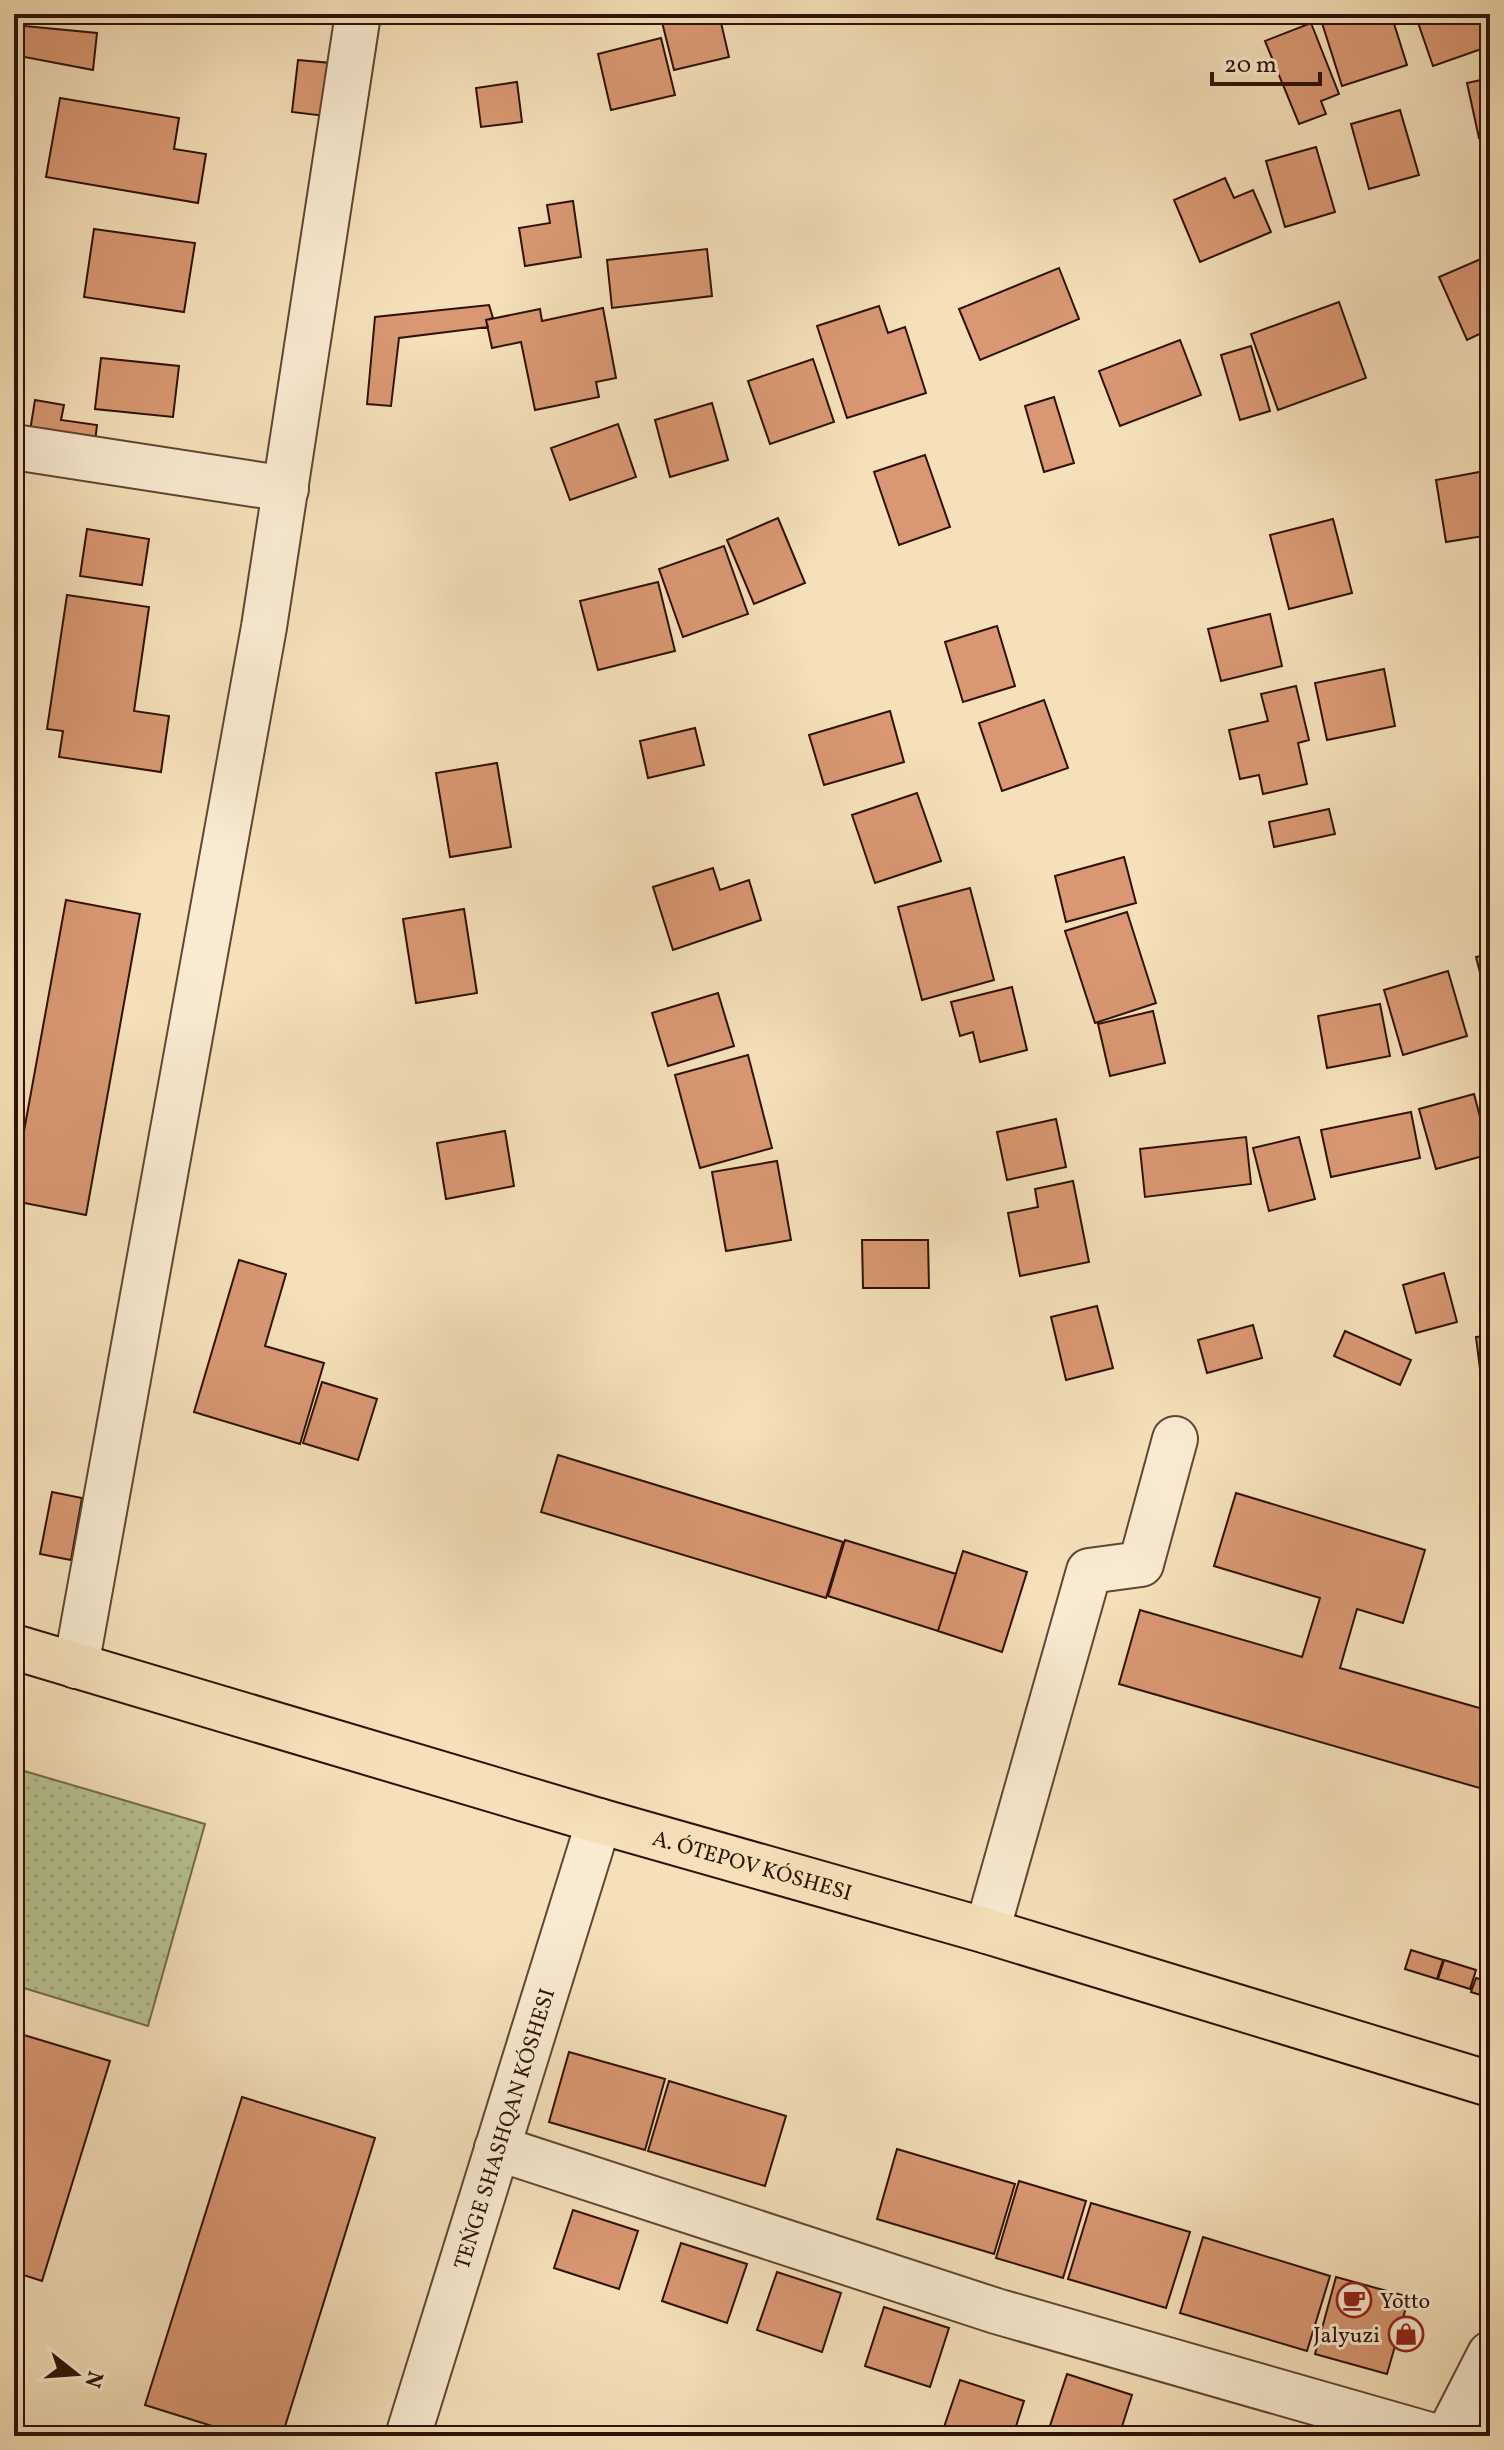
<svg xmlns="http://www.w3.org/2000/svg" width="1504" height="2450" font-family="Vollkorn,serif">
  <defs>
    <pattern id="grass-dots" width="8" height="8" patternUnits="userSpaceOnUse" patternTransform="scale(2)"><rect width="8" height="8" fill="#b8c392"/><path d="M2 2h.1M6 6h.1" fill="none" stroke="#9ea67c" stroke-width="1.8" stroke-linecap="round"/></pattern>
  </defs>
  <rect width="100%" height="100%" fill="#f5e0b9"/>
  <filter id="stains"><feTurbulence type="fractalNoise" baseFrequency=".0025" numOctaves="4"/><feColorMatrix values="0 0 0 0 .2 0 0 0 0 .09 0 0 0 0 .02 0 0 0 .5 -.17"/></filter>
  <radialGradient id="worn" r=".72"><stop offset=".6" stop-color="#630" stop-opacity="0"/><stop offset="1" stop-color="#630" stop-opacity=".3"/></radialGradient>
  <!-- grass -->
  <path fill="url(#grass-dots)" stroke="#746a4b" stroke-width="2" d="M14,1768L205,1824L148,2026L14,1985Z"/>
  <!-- building -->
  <path fill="#d99873" stroke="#301204" stroke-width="2" d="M488,14H530V17L488,22Z
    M660,14H719L729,57L674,70Z
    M724,14H766L726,24Z
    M1351,14H1391L1407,65L1342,86L1322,23Z
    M1415,14H1488L1490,46L1433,66Z
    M1311,23L1339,94L1321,101L1326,114L1299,124L1265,41Z
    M14,25L97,33L93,70L14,55Z
    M661,38L675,95L611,110L598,54Z
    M298,60L331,63L325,116L292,112Z
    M1490,78V136L1479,138L1467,83Z
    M517,82L522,122L481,127L476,88Z
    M60,98L179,118L174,149L206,154L198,203L46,177Z
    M1400,110L1419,175L1369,189L1351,124Z
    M1316,147L1335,212L1285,227L1266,161Z
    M1225,178L1234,198L1253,190L1271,232L1200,262L1174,200Z
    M573,201L581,257L525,266L519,228L550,223L547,205Z
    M94,229L195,243L184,312L84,297Z
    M707,249L712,296L612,308L607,260Z
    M1490,255V329L1467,340L1439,277Z
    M1059,268L1079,319L980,360L959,309Z
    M1339,302L1366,378L1278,410L1251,334Z
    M489,305L493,318L486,320L488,327L399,338L391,406L367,404L375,317Z
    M879,306L888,333L905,327L926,393L847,418L817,326Z
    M603,308L616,378L596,382L599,397L535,410L521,342L492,348L486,320L540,309L542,321Z
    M1180,340L1201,395L1120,426L1099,371Z
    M1251,346L1270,411L1240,420L1221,355Z
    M101,358L179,366L173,417L95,409Z
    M813,359L834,422L770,444L748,381Z
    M1054,397L1074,463L1044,472L1025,406Z
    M35,400L64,405L61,420L97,425L95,442L30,431Z
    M712,403L728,460L670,477L655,420Z
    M618,424L636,477L570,500L551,448Z
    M925,455L950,527L899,545L874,472Z
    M1490,470V535L1446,542L1436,480Z
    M778,518L805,583L754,604L727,540Z
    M1333,519L1352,593L1289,609L1270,535Z
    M87,529L149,539L142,585L80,576Z
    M724,546L748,614L683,637L659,569Z
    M658,582L675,651L598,670L580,601Z
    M67,595L149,607L134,711L169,716L161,772L59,757L63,731L47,729Z
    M1270,614L1282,666L1221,681L1208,629Z
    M997,626L1015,686L963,702L945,642Z
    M1384,669L1395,726L1327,740L1315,683Z
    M1296,686L1309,740L1298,743L1307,784L1263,794L1259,775L1240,779L1229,730L1268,721L1261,694Z
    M1044,700L1068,768L1002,791L979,723Z
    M890,711L904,762L824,785L809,735Z
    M695,728L704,765L648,778L640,741Z
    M497,763L511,847L450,857L436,773Z
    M917,793L941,861L875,883L852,815Z
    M1329,809L1335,834L1274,847L1269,822Z
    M1124,857L1136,903L1066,922L1055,876Z
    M713,868L720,890L749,880L761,920L673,950L653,887Z
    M970,888L994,980L922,1000L898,907Z
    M66,900L140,914L86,1215L14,1201V1186Z
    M464,909L477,993L416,1003L403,919Z
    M1127,912L1156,1003L1095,1023L1065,931Z
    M1490,954V1012L1476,957Z
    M1448,971L1467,1036L1403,1055L1384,990Z
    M1012,987L1027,1050L980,1062L973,1032L960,1036L951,1002Z
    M718,993L734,1046L668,1066L652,1013Z
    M1380,1004L1390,1056L1327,1068L1318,1016Z
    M1153,1011L1165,1063L1110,1076L1098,1024Z
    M748,1055L772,1148L700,1168L675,1075Z
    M1474,1094L1490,1154L1436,1169L1419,1109Z
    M1411,1112L1420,1158L1331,1177L1321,1130Z
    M1056,1119L1066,1167L1007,1180L997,1132Z
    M505,1131L514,1186L446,1199L437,1143Z
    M1246,1137L1251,1184L1145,1197L1140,1149Z
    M1299,1137L1315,1199L1269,1211L1253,1148Z
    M777,1161L791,1240L726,1251L712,1172Z
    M1073,1181L1089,1262L1020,1276L1008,1213L1038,1207L1035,1189Z
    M862,1240H928L929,1288H863Z
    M239,1260L286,1274L265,1346L324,1363L300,1444L194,1412Z
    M1444,1273L1457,1322L1416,1333L1403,1285Z
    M1097,1306L1113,1368L1066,1380L1051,1317Z
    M1253,1325L1262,1358L1207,1373L1198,1340Z
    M1345,1331L1411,1360L1400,1385L1334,1356Z
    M1490,1336V1400L1484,1401L1476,1337Z
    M322,1382L377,1399L358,1460L303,1443Z
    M558,1455L843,1542L826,1598L541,1512Z
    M52,1492L82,1498L71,1560L40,1554Z
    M1236,1493L1425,1550L1403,1623L1357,1609L1340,1668L1490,1711V1791L1119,1684L1140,1610L1302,1657L1320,1598L1214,1566Z
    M845,1540L956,1574L938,1631L828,1596Z
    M963,1551L1027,1572L1002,1652L938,1631Z
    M1411,1950L1443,1960L1437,1979L1405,1969Z
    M1444,1960L1476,1970L1470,1989L1438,1979Z
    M1476,1978L1490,1982V1998L1471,1992Z
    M14,2032L110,2061L42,2281L14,2272Z
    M569,2052L665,2079L645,2150L549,2122Z
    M669,2081L786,2116L765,2186L648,2151Z
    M242,2097L375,2138L282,2436H244L145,2405Z
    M897,2149L1015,2184L994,2254L877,2219Z
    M1019,2181L1086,2201L1063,2278L996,2258Z
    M1091,2203L1190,2232L1166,2308L1068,2279Z
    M573,2210L638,2231L619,2289L554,2268Z
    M1203,2237L1330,2276L1307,2351L1180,2313Z
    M681,2243L747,2264L727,2323L662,2301Z
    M777,2272L841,2293L822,2352L757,2330Z
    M1336,2277L1409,2297L1387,2374L1315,2354Z
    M884,2307L949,2328L930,2387L865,2366Z
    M1067,2374L1132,2395L1119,2436H1059L1048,2432Z
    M960,2380L1024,2401L1013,2436H941Z"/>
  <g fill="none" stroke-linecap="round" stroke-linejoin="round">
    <!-- minor casing -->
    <g stroke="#614631" stroke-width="48">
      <g id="minor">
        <path d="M14,447L286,489"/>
        <path d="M76,1666L264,627L358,14"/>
        <path d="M987,1931L1089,1571L1141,1564L1175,1439"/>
        <path d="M497,2148L996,2311L1433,2436"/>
        <path id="s1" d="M408,2436L599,1821"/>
        <path d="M1448,2436L1490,2354"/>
      </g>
    </g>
    <!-- major casing -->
    <g stroke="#301204" stroke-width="48">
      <g id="major">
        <path id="s2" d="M14,1647L599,1821L987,1931L1490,2084"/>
      </g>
    </g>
    <!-- minor -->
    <use href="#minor" stroke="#f8ebd2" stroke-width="44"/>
    <!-- major -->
    <use href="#major" stroke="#f5e0b9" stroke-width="44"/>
  </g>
  <!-- icons -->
  <defs>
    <g id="cafe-ring" transform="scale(1.8)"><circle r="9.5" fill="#f8ebd2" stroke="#8f2418" stroke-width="1.5"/><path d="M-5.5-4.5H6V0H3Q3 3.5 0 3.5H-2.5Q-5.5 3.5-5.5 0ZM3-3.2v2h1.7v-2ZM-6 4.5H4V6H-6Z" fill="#8f2418"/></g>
    <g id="shop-ring" transform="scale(1.8)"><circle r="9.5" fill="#f8ebd2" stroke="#8f2418" stroke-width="1.5"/><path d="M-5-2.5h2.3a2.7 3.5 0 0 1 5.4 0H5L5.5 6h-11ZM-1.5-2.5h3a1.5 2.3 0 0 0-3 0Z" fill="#8f2418"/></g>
  </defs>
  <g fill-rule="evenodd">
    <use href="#cafe-ring" x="1354" y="2300"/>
    <use href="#shop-ring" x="1406" y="2334"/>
  </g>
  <g text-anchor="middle" stroke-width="6" stroke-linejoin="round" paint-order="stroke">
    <!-- street labels -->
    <g font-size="22" fill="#301204" stroke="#f8ebd2">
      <text dy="8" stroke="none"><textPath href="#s2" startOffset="770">A. ÓTEPOV KÓSHESI</textPath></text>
      <text dy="8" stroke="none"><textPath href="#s1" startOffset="322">TEŃGE SHASHQAN KÓSHESI</textPath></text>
    </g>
    <!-- poi labels -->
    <g font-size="22" fill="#301204" stroke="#f8ebd2" text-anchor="start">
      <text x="1380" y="2308">Yotto</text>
      <text x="1380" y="2342" text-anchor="end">Jalyuzi</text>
    </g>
  </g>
  <!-- margin -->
  <rect width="1504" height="2450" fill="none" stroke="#f5e0b9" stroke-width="48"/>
  <rect x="16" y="16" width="1472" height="2418" fill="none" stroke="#301204" stroke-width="4"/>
  <rect x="24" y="24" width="1456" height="2402" fill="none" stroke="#301204" stroke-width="2"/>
  <!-- north arrow -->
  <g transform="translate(76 2374) rotate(107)" stroke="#f8ebd2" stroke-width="6" paint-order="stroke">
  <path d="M0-6L14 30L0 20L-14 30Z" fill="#301204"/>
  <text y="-12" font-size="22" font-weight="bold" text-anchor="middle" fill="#301204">N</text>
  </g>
  <!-- scale -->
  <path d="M1212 72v12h108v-12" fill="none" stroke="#301204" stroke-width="4"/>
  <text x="1224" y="72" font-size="24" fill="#301204" stroke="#f8ebd2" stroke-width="6" paint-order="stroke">20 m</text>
  <rect width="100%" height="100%" filter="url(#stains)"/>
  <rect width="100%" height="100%" fill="url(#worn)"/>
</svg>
